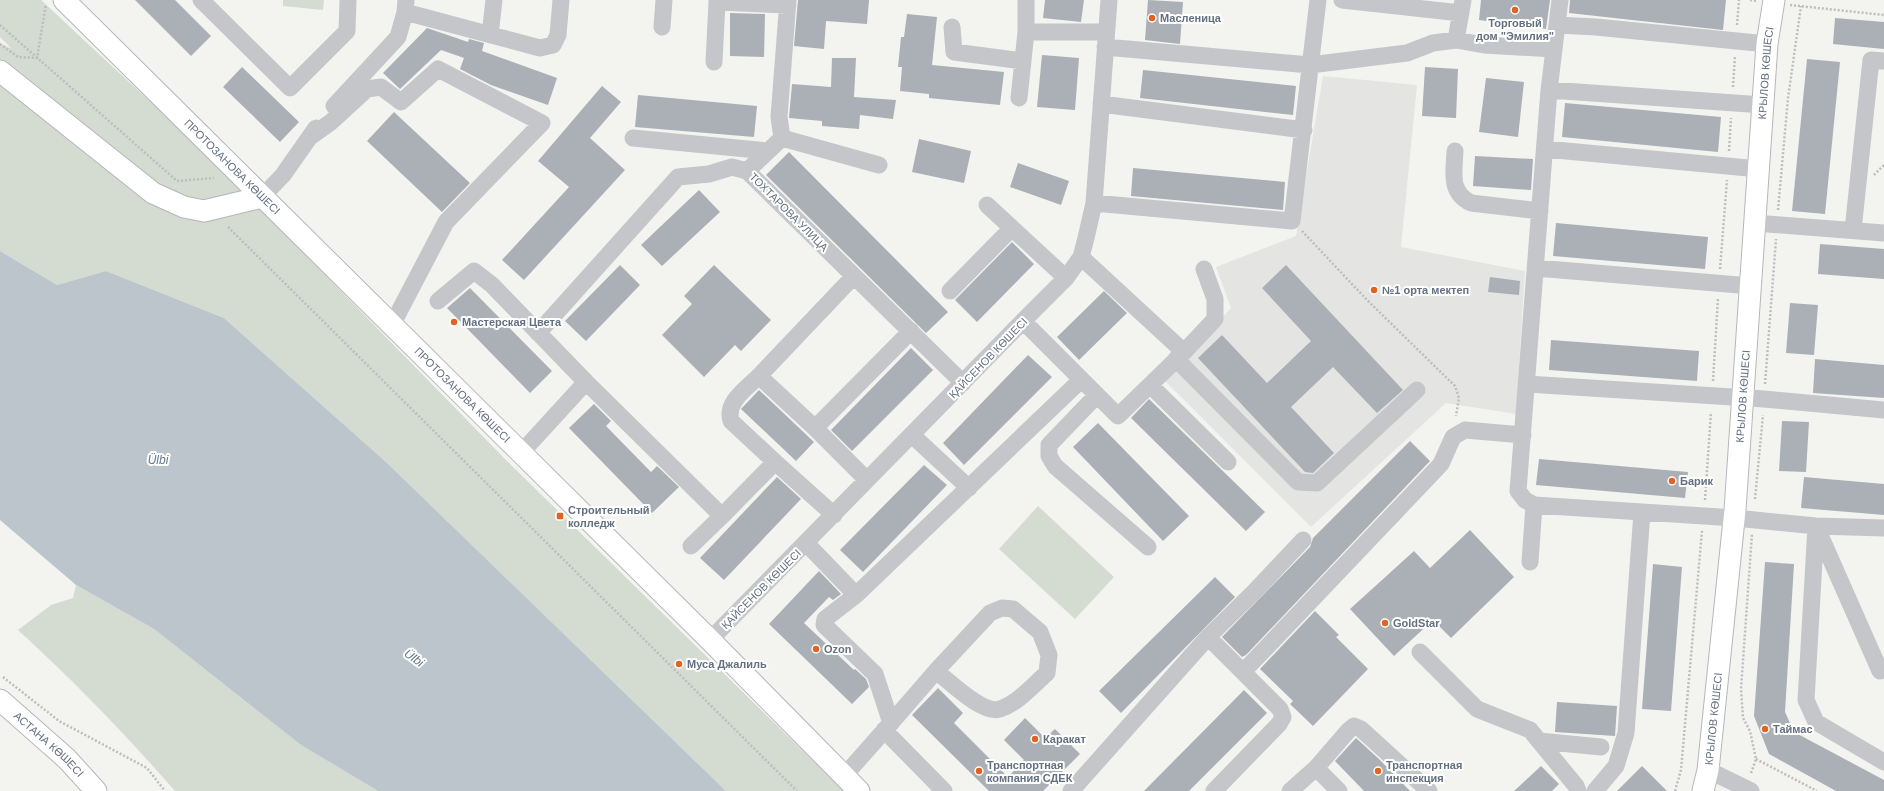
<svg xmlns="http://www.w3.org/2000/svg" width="1884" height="791" font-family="Helvetica,sans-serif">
  <rect width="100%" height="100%" fill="#f3f4f0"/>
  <!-- built -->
  <path fill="#e4e5e3" d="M1323,76L1417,85L1401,247L1525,271L1516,414L1446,403L1311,527L1164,380L1231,308L1216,267L1296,236Z"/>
  <!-- green -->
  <path fill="#d4dbd1" d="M0,0H41L217,164L503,457L844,791H726L386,462L224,318L106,271L57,285L0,251V43L12,49L0,37Z
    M283,0H324L323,10L283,6Z
    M1038,506L1114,577L1075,619L999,549Z
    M76,585L154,629L301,745L378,791H175C125,734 74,681 18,630L51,605L73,598Z"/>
  <!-- water -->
  <path fill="#bcc5cb" d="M0,251L57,285L106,271L224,318L386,462L726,791H378L301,745L154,629L76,585L0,520Z"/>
  <!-- building -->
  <path fill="#aab0b5" d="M135,0H175L211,36L191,56Z
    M798,0H869L867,24L826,21L824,49L794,46Z
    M1045,0H1084L1081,22L1043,18Z
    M1148,0L1183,2L1180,44L1145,40Z
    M1481,0H1550L1546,29L1479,20Z
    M1570,0H1726L1723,30L1569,13Z
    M730,13L765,14L764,57L730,56Z
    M907,14L937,17L932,65L1004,72L1000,105L929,98V94L900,91L902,67H898L901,37H904Z
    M1835,18L1884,22V49L1833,44Z
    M427,28L468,42L469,39L484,43L482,51L557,78L548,105L491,85L460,69L464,58L441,50L400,89L383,73Z
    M1042,55L1079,58L1075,110L1037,107Z
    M832,58H856L854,97L896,100L893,119L860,115L859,129L822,126V121L789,118L792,84L831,87Z
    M1807,59L1840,62L1825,214L1792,211Z
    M242,67L299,122L280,142L223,87Z
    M1425,67L1458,69L1456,118L1422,116Z
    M1143,70L1296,86L1293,115L1140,98Z
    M1486,78L1524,82L1518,137L1479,132Z
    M602,86L621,102L590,138L625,170L524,280L502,260L569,187L538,161Z
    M638,95L757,106L754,137L635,127Z
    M1565,103L1721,117L1718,152L1562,137Z
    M394,112L470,183L442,212L367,141Z
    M919,139L971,151L964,183L912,172Z
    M789,152L948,312L926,333L766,175Z
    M1475,156L1533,159L1531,190L1473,186Z
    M1018,163L1069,181L1061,205L1010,187Z
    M1133,168L1285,182L1283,210L1131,196Z
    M699,190L720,212L662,266L641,245Z
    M1556,223L1708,237L1705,269L1553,256Z
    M1012,242L1034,264L977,322L955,300Z
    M1820,244L1884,249V279L1818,274Z
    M620,265L640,285L586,341L565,321Z
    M714,265L771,320L741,351L735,345L704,377L662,335L692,304L684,296Z
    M1286,265L1403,390L1377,413L1333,367L1291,407L1334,453L1313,473L1305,472L1198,358L1222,335L1267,383L1311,341L1262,288Z
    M1490,277L1520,281L1519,295L1488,292Z
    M470,288L552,371L530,393L447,308Z
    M1104,291L1127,313L1079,360L1057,337Z
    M1790,303L1818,305L1814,355L1786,353Z
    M1551,340L1699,351L1697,381L1549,370Z
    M911,348L933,370L852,451L831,430Z
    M1028,355L1052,377L964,465L943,443Z
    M1815,359L1884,365V398L1813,393Z
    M759,390L814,442L796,461L741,409Z
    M1149,399L1265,512L1246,531L1131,418Z
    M594,404L611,421L606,426L651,472L657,466L679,487L652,513L569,428Z
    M1782,421L1809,422L1806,472L1779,471Z
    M1098,423L1189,516L1163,541L1073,447Z
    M1410,441L1430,461L1246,655L1242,657L1222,637L1310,547L1313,538Z
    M1539,459L1688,472L1685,498L1536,485Z
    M924,465L947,485L863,572L840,550Z
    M777,477L801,499L724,580L700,558Z
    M1804,477L1884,484V515L1801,508Z
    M1470,530L1514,577L1451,638L1433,620L1394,656L1350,609L1414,551L1430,568Z
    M1765,562L1794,564L1785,712L1794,732L1884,780V791H1836L1769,754L1754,716Z
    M1653,564L1682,567L1671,711L1642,709Z
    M819,571L841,594L833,600L829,597L804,623L854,670L855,669L866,679L869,687L852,704L769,624Z
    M1215,577L1235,597L1121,713L1099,691Z
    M1315,611L1339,635L1336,637L1368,669L1313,726L1290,704L1293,701L1260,669Z
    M938,688L963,713L954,723L1008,777L1024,760L1004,740L1025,718L1045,738L1055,729L1080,754L1043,791H989L912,715Z
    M1244,690L1267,713L1189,791H1144Z
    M1557,702L1617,706L1615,736L1555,732Z
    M1356,738L1380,760L1410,791H1364L1335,761Z
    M1541,766L1559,784L1552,791H1514Z
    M1642,766L1667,791H1617Z"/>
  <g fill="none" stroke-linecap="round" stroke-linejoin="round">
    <!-- major casing -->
    <g stroke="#b4b7bb" stroke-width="23">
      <g id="major">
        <path id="s1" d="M64,0L710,640L859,791"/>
        <path d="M0,71L153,193L184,207L204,211L262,197"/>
        <path id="s2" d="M0,700L67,759L96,791"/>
        <path id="s3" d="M1703,791L1708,770L1735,510L1767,44L1774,0"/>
      </g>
    </g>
    <!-- path -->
    <path stroke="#bbbdbf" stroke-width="2.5" stroke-dasharray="2 2" stroke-linecap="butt" d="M1750,0L1757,1
      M1790,5L1884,15
      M0,25L177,181L214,178
      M1737,25L1739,0
      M0,44L18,57L37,58L46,4
      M1733,87L1735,56
      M1729,151L1731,118
      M1874,175L1884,165
      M1778,210L1788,98L1801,6
      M228,227L797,791
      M1302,231L1367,300L1455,386L1459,398L1456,416
      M1720,269L1727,180
      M1713,381L1718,298
      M1765,384L1776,239
      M1755,499L1763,415
      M1705,500L1711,412
      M3,677L59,721L147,768L165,791
      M1756,759L1817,791
      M1751,773L1756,759L1750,731L1743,718L1741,689L1752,534
      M1675,791L1681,770L1702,531"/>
    <!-- minor -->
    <path stroke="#c4c6ca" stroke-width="17" d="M201,0L290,88L347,31L348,0
      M717,0V2L788,5
      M788,0L779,117L782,138L747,171L963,383
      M1026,0V32
      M1342,0L1461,13
      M1560,0L1549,90L1518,491L1525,500L1534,505L1735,518L1816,526L1884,528
      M405,12L540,48L553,45L558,35L561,0
      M1557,25L1596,27L1767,44
      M662,27L664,0
      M952,27L954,52L1023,61
      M490,35L494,0
      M1456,40L1463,0
      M1105,47L1310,65L1407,53L1433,43L1456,40L1484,45L1554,49
      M714,62L717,2
      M1549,90L1763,105
      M1019,98L1026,32H1106
      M1101,104L1304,130
      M334,106L398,37L405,12L406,0
      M310,137L331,122L367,89L381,87L401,102L438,69L542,123L446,222L392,325
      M633,138L768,151
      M782,138L879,165
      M1545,149L1759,169
      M1455,151C1454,173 1449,192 1471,203L1540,211
      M262,197L283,175L316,128
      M1094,203L1292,221L1318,0
      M987,205L1066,278
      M1755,223L1884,233
      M1853,230L1871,60L1884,61
      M1081,257L1184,352L1215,319V299L1204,269
      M1536,268L1751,286
      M950,291L1012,228
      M438,301L474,271L492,285L586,382
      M1023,321L1118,416L1184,352
      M538,333L678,177L709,174L732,167L747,171
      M1176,359L1298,482L1317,483L1417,390
      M759,376C747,388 725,402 731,421L775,462
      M1527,384L1764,399L1884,410
      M1150,385L1228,462
      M1097,395L1049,445V456L1055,466L1148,547
      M815,428L759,376L854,276
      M912,435L969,488
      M521,453L586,382L722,516L775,462L834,515
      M867,480L815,428L911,331
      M806,543L856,595L825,619L824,625L875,674L891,723L844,776
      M691,546L722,516
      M1530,562L1534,505
      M856,595L1081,380
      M1208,637L1254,592L1303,540
      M710,640L1023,321L1066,278L1081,257L1086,238L1094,203L1109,0
      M1420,652L1477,709L1530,730L1576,786L1578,791
      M1880,671L1816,526L1806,700L1816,722L1884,762
      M1243,672L1441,464L1453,437L1465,430L1523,435
      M891,723L936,671L990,613L1002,608L1013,609L1040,632L1049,655L1047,673C1032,686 1018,703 1000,709C983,715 949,681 936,671
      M884,730L944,791
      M1539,741L1601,747
      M1316,768L1339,791
      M1708,770L1751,791
      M1071,791L1208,637L1280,709L1283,717L1279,724L1214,791
      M1290,791L1316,768L1348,731L1354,726L1361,729L1429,791
      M1595,791L1616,766L1626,733L1642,512"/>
    <!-- major -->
    <use href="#major" stroke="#fff" stroke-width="21"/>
  </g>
  <!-- markers -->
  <g fill="#df6424" stroke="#fff" stroke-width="1.5">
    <circle cx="1515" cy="10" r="4"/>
    <circle cx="1152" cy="18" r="4"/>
    <circle cx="1374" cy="290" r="4"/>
    <circle cx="454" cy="322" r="4"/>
    <circle cx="1672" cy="481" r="4"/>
    <rect x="556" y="512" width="8" height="8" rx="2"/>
    <circle cx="1385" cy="623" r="4"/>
    <circle cx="816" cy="649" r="4"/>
    <circle cx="679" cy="664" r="4"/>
    <circle cx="1765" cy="729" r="4"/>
    <circle cx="1035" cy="739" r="4"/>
    <circle cx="979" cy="771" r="4"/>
    <circle cx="1378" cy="771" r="4"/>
  </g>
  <g text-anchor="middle" stroke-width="4" stroke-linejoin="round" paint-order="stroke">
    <!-- poi labels -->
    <g font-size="11" font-weight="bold" fill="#637080" stroke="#fff" text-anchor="start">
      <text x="1160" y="22">Масленица</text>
      <text x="1515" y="27" text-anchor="middle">Торговый<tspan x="1515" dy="13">дом "Эмилия"</tspan></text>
      <text x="1382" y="294">№1 орта мектеп</text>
      <text x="462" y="326">Мастерская Цвета</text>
      <text x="1680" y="485">Барик</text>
      <text x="568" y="514">Строительный<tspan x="568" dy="13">колледж</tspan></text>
      <text x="1393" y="627">GoldStar</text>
      <text x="824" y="653">Ozon</text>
      <text x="687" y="668">Муса Джалиль</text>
      <text x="1773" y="733">Таймас</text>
      <text x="1043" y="743">Каракат</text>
      <text x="987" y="769">Транспортная<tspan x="987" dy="13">компания СДЕК</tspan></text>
      <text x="1386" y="769">Транспортная<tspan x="1386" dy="13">инспекция</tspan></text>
    </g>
    <!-- street labels -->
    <g font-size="11" fill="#637080" stroke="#fff">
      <text dy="4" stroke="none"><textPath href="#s3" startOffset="721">КРЫЛОВ КӨШЕСІ</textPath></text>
      <text dy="4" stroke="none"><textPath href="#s1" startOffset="237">ПРОТОЗАНОВА КӨШЕСІ</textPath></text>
      <text transform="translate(789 212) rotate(45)" y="4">ТОХТАРОВА УЛИЦА</text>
      <text transform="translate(988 358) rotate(-46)" y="4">ҚАЙСЕНОВ КӨШЕСІ</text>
      <text dy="4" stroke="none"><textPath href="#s1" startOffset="561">ПРОТОЗАНОВА КӨШЕСІ</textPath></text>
      <text dy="4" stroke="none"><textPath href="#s3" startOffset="397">КРЫЛОВ КӨШЕСІ</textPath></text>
      <text transform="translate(761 589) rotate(-45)" y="4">ҚАЙСЕНОВ КӨШЕСІ</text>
      <text dy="4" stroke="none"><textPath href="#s3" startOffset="73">КРЫЛОВ КӨШЕСІ</textPath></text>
      <text dy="4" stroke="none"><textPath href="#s2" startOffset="66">АСТАНА КӨШЕСІ</textPath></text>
    </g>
    <!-- water labels -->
    <g font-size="12" font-style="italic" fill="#637885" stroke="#fff">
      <text x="158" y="464">Ülbi</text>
      <text transform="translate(414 658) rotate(36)" y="4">Ülbi</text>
    </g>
  </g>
</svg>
